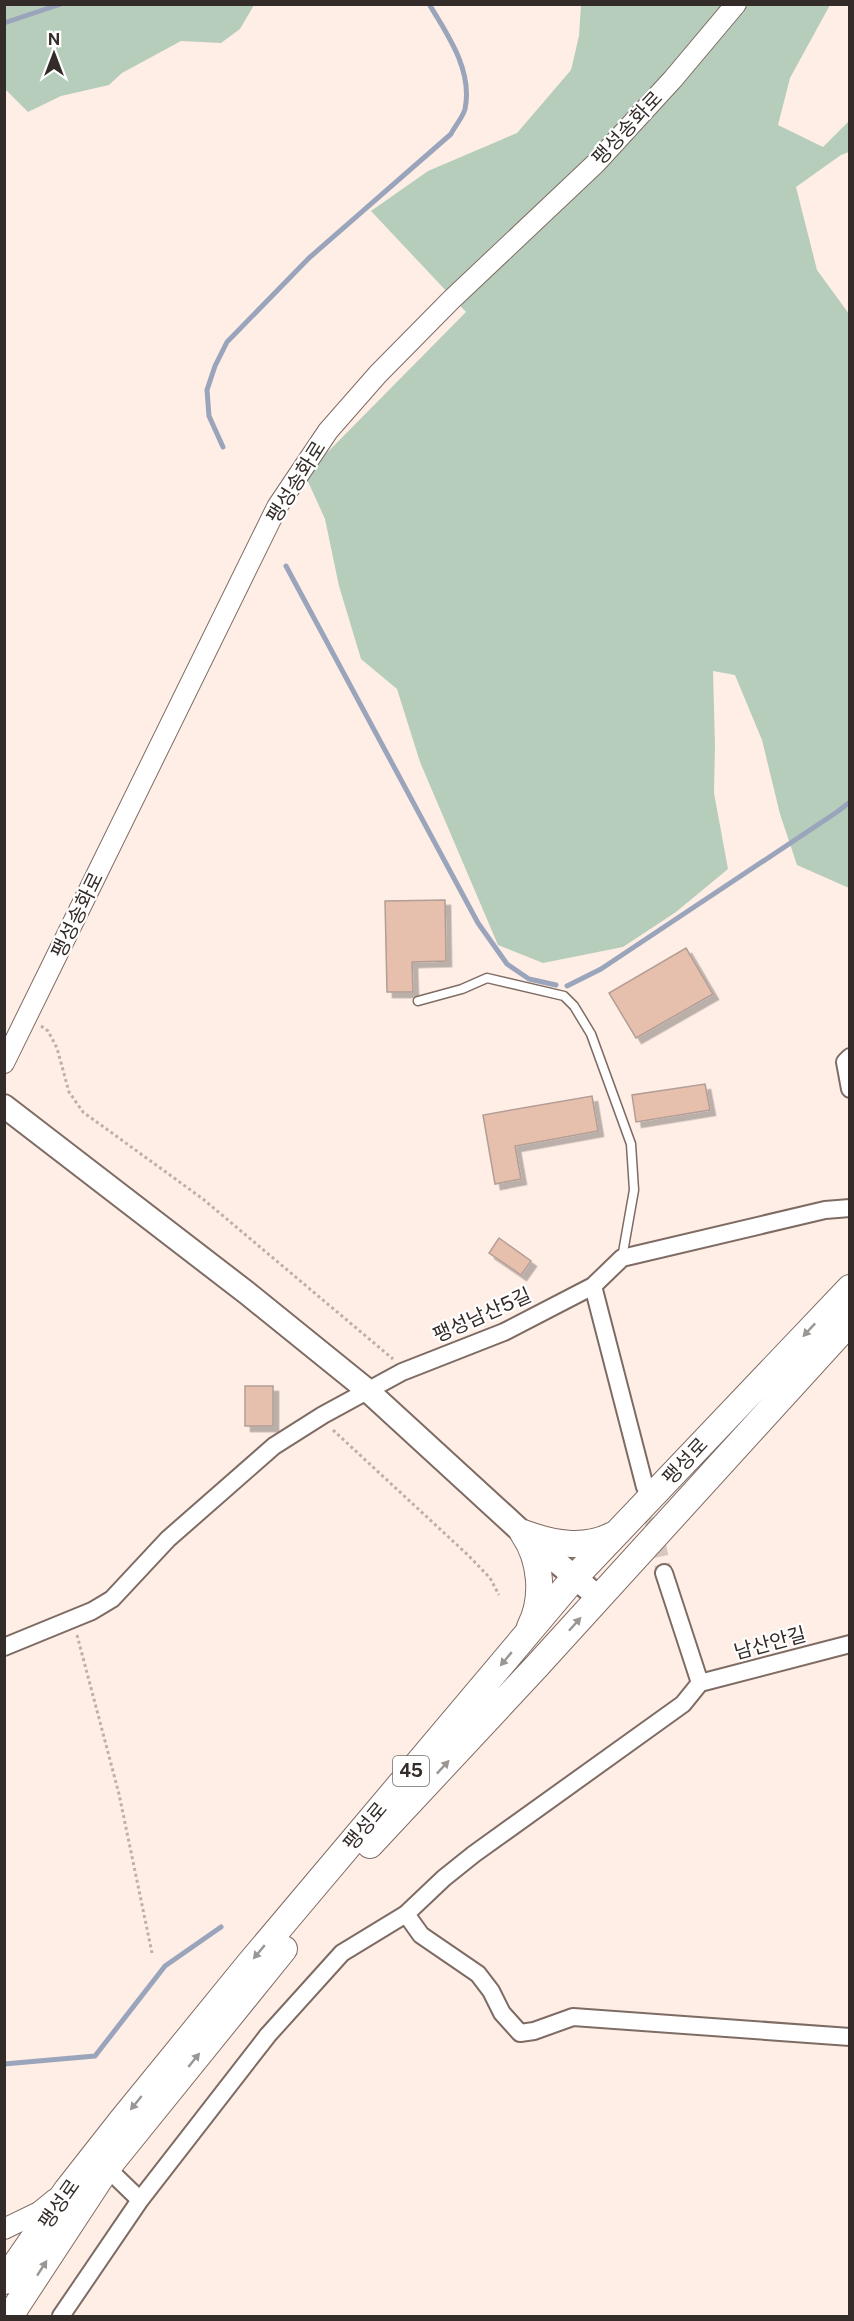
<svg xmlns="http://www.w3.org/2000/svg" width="854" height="2321" font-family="'Public Sans','Noto Sans KR',sans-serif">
  <defs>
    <filter id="shadow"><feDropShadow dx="5.5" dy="5.5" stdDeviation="0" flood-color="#0004"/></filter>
  </defs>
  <rect width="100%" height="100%" fill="#ffeee6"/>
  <!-- green -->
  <path fill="#b6cdbc" d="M4,5L5,4L254,5L240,29L221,43L181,41L122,73L109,85L61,96L28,112L5,89Z
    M581,5H830L790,78L778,125L823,147L849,121V152L841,155L796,187L817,270L849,314V888L797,865L780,814L762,740L735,675L713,671L715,746L714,793L728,869L676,912L623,947L543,963L498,945L420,762L397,689L361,659L339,586L325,519L305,475L466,312L371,211L428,171L517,133L571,70L579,36Z"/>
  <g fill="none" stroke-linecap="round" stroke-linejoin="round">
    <!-- stream -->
    <path stroke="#9aa5bc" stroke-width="5" d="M4,23L61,4
      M223,447L209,416L207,390L215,366L227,342L309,258L451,134C455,126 463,117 465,109C473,71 448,35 429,4
      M286,566L478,923L507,964L529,979L556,985
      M567,986L601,969L837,812L850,802
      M4,2064L95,2056L165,1966L221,1927"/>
  </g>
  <!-- building -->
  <path fill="#e7bfad" stroke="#b29e96" stroke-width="1.5" filter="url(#shadow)" d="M445,900L446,961L412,962L413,992H387L385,901Z
    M686,948L713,994L636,1038L609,993Z
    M705,1084L710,1110L636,1122L632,1095Z
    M592,1096L598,1131L515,1146L521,1179L495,1184L483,1115Z
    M499,1238L531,1261L521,1275L489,1253Z
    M245,1386H273V1426H245Z"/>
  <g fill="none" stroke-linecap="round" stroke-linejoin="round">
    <!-- minor-tunnel -->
    <path stroke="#d6c7c0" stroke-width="16" stroke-dasharray="16 8" stroke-linecap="butt" d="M647,1494L664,1573"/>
    <!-- service casing -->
    <g stroke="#7e6c64" stroke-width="11">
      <path id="service" d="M418,1001L462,989L487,978L564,996L574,1006L591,1034L631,1144L634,1190L622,1258"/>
    </g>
    <!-- minor casing -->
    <g stroke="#7e6c64" stroke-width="20">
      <path id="minor" d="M850,1057L845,1062L850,1089
        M593,1286L645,1487
        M664,1573L700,1683
        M4,1647L92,1611L112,1599L168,1539L274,1446L323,1415L402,1372L504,1332L593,1286L622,1258L825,1210L850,1208
        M700,1683L850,1644
        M406,1914L421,1935L478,1974L491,1991L502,2013L520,2033L534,2031L573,2017L850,2037
        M107,2168L140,2200
        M61,2316L140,2200L268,2035L342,1953L406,1914L444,1878L474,1854L683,1704L700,1683"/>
    </g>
    <!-- tertiary casing -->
    <g stroke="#7e6c64" stroke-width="22">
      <path id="tertiary" d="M4,1063L277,507L328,431L378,374L451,300L595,164L673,79L736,4
        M4,2229L39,2212L55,2199"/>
    </g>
    <!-- secondary casing -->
    <g stroke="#7e6c64" stroke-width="26">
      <path id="secondary" d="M4,1106L247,1293L367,1390L523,1533L599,1598"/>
    </g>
    <!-- primary casing -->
    <g stroke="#7e6c64" stroke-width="28">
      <path id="primary" d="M523,1533C541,1559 545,1598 530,1627
        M523,1533C553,1544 584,1550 613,1535
        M370,1845L536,1667L850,1322
        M4,2281L67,2190L122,2120L249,1964L575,1577L850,1288
        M10,2316L107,2168L284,1949"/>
    </g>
    <!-- path -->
    <path stroke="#beafa9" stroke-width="3" stroke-dasharray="3 3" stroke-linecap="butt" d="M41,1026L48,1031L57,1048L69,1092L83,1112L203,1199L393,1359
      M333,1430L469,1556L490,1578L499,1595
      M77,1635L119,1794L152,1953"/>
    <!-- service -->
    <use href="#service" stroke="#fff" stroke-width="8"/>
    <!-- minor -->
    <use href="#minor" stroke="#fff" stroke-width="16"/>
    <!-- tertiary -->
    <use href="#tertiary" stroke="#fff" stroke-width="20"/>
    <!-- secondary -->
    <use href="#secondary" stroke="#fff" stroke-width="22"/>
    <!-- primary -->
    <use href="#primary" stroke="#fff" stroke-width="26"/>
  </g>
  <!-- one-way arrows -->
  <defs><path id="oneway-solid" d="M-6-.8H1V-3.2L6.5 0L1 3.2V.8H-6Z" transform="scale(1.5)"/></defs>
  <g fill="#9a9694">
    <use href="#oneway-solid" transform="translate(809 1330) rotate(133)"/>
    <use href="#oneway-solid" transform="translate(575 1624) rotate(-48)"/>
    <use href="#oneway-solid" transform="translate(506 1659) rotate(130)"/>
    <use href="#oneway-solid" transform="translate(443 1767) rotate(-47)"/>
    <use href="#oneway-solid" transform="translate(259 1952) rotate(130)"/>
    <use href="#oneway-solid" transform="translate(194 2060) rotate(-51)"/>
    <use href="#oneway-solid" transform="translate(136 2103) rotate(129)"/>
    <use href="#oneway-solid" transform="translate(42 2268) rotate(-57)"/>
  </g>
  <g text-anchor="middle" stroke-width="4.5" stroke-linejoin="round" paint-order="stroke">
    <!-- shield labels -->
    <rect fill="#fff" stroke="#716b69" stroke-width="1.5" x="393" y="1756" width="36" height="30" rx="4.5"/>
    <g font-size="18" font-weight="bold" fill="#342c29">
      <text x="411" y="1777">45</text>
    </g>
    <!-- street labels -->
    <g font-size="20" fill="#342c29" stroke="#fff">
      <text transform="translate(627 128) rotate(-47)" y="7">팽성송화로</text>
      <text transform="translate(296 482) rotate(-58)" y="7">팽성송화로</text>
      <text transform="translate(77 915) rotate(-64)" y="7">팽성송화로</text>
      <text transform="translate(482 1315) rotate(-24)" y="7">팽성남산5길</text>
      <text transform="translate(685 1461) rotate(-47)" y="7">팽성로</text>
      <text transform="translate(770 1643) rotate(-15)" y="7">남산안길</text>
      <text transform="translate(365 1826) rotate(-50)" y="7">팽성로</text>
      <text transform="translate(59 2204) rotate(-55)" y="7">팽성로</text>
    </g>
  </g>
  <!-- border -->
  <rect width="854" height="2321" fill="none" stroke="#342c29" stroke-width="12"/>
  <!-- north arrow -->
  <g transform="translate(54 54)" stroke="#ffffff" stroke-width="4.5" paint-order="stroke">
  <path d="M0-4.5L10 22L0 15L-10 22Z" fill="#342c29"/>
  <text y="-9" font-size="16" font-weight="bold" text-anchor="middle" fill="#342c29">N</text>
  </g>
</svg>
